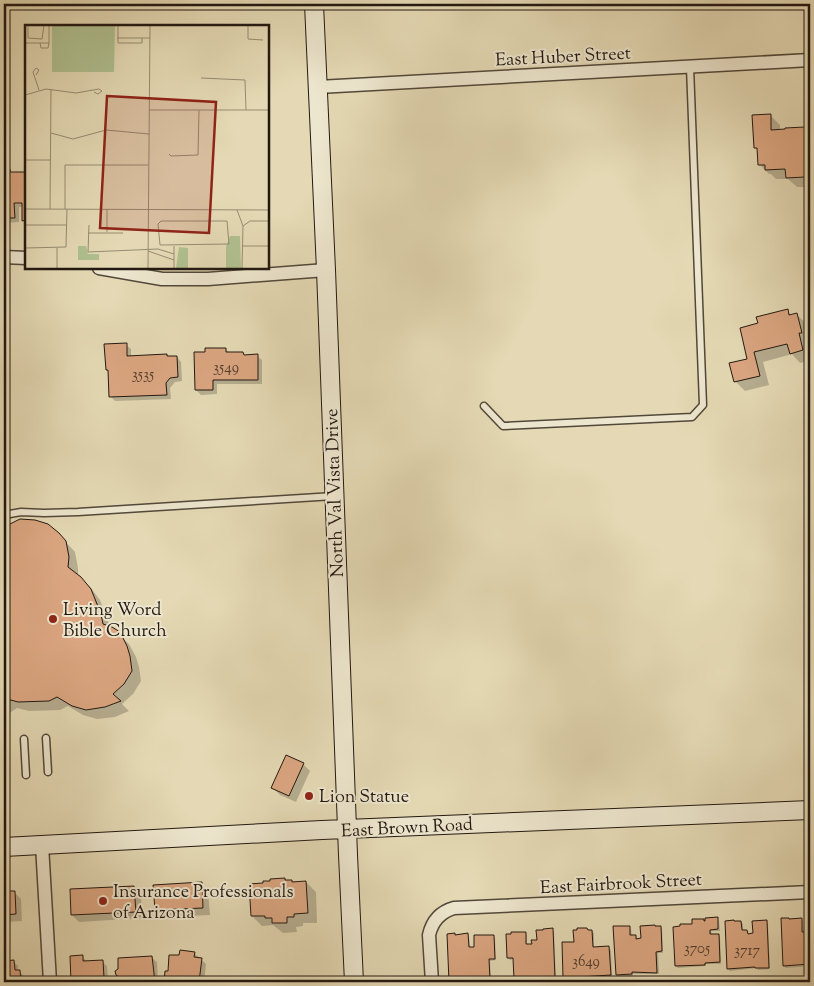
<svg xmlns="http://www.w3.org/2000/svg" width="814" height="986" font-family="'Sorts Mill Goudy',serif">
  <rect width="100%" height="100%" fill="#e4d9b4"/>
  <filter id="stains"><feTurbulence type="fractalNoise" baseFrequency=".004" numOctaves="4"/><feColorMatrix values="0 0 0 0 .2 0 0 0 0 .09 0 0 0 0 .02 0 0 0 .5 -.17"/></filter>
  <radialGradient id="worn" r=".72"><stop offset=".6" stop-color="#630" stop-opacity="0"/><stop offset="1" stop-color="#630" stop-opacity=".3"/></radialGradient>
  <!-- shadow -->
  <path fill="#0003" d="M770,115L780,125V131L805,128L810,133V187H797L788,179H776L771,174H769L759,164V151L755,147Z
    M4,170H9L12,173H26V223L23,220V207H19V222L4,223Z
    M787,311L792,316L797,315L807,324L810,338V342L808,343L810,351V360L800,363L792,354L763,362L769,385L745,391L735,381L749,360L759,324Z
    M126,345L131,349V357L166,355L169,358L177,357L181,362L182,381L175,382L170,388L171,399L115,401L111,397L110,372L107,370Z
    M226,350L230,353H242L245,356H257L262,360V384H217V394L201,395L196,390Z
    M6,527L58,534L75,552L78,568V576L91,588L100,600L111,628L129,644L136,657L139,667L141,681L133,694L122,704L129,711L115,717L97,719L83,715L68,706L60,710L29,711L17,708L4,717V528Z
    M303,764L310,771L296,802L280,795L273,788Z
    M285,879L287,881H292L294,883L306,882L316,892L317,923H303V926L296,927L297,932L283,933L273,925L262,926L252,916L265,884Z
    M201,884L208,891L210,915L163,917L156,910Z
    M134,887L141,895L142,918L79,922L72,915Z
    M14,892L21,899L22,921L6,922L4,919V893Z
    M717,919L719,921L720,931H711L712,935H718L720,937L721,964H706V966L678,968L676,966L694,925L704,920L707,923Z
    M801,919L803,921L804,933H810V920V966L786,968L784,966Z
    M741,922L743,924V932L747,931L749,935L754,934L766,922L768,924L770,969L758,970L757,968L730,971L728,969Z
    M629,927L631,929L632,937L636,936L638,940H642L660,927L662,929L663,953H658L659,974H633V976H619L617,974Z
    M552,930L554,932L556,979L542,980L540,978L528,979V980L517,981L515,979L514,959L510,960L508,958L525,933L527,935V945H533Z
    M592,931L594,933V948H609L611,950L612,977L567,979L565,977L575,943L589,932Z
    M467,935L469,936L470,949L476,948L493,936L495,938L496,960L490,961L491,981L450,982L456,936Z
    M194,953L206,964L204,982H165L166,972H169Z
    M71,957H82L87,961L102,962L107,966L108,981L110,982H72Z
    M152,958L157,962L158,982H120V978Z
    M4,962H14L18,966V971L24,976L25,982H4Z"/>
  <!-- building -->
  <path fill="#dba681" stroke="#221811" d="M771,114V130L785,129V128L805,127L806,141H810V173H805V177L786,178L785,169L765,170V165H758L757,148H754L752,115Z
    M4,169H10V172H26V220L22,221V203H14L15,218H4Z
    M788,309L789,315L797,313L802,333H799L803,350L790,354L787,344L754,352L760,376L734,382L729,363L747,359L740,328L758,323L756,317Z
    M127,343V356L167,354V356H177L178,377L170,378L166,383L167,395L109,397L108,370H106L104,344Z
    M205,348H226V352H243L244,355L258,354V380H213V390H195L194,352H205Z
    M20,519L35,520L48,524L59,533L66,541L69,557L68,567L81,577L91,589L101,614L103,624L112,627L120,632L127,646L130,656L132,671L124,684L113,694L121,701L105,707L86,710L72,706L57,697L49,701L18,702L7,699L4,701V527Z
    M286,755L304,763L289,796L271,788Z
    M285,878V880H292V882L306,881L308,913L294,914V917H287V923H272V918H265V916H251L249,884L263,883V881H270V879Z
    M202,882L203,908L155,910L153,885Z
    M134,886L136,912L71,915L70,889Z
    M4,891H15L16,914L4,915Z
    M718,917V929L710,930V934H719L720,962L705,963V965L675,966L673,927L680,926V924H692V919H704V921H705V918Z
    M781,918H789V919L802,918V932H809L808,919H810V964L783,966Z
    M734,920V921H741L742,930H747L748,934L753,933L752,921L767,920L769,968H755V967L727,969L725,921Z
    M655,925V926H661L662,951L656,952L657,973L632,972V974L616,975L613,926H630V935H636V939L641,938L640,926Z
    M553,928L555,978H539V977H527V979H514L513,958H507L506,934H511V932H526V944H532L531,940H537L536,930H543V929Z
    M577,928H587L588,930H592L593,947L609,946L611,975L563,978L562,942H574L573,930H577Z
    M455,933V935L468,933L469,947H474V935H494L495,959H489L490,980H463V981L449,982L447,934Z
    M180,950L195,952L194,957L202,958L199,982H164L165,971H168L169,955H179Z
    M83,955V961L103,960L104,978H107V982H71L70,956Z
    M152,956L155,982H119V977L116,975L115,971L118,969V958Z
    M14,960L15,970H20L21,982H4V961Z"/>
  <g fill="none" stroke-linecap="round" stroke-linejoin="round">
    <!-- lane casing -->
    <g stroke="#52483a" stroke-width="9">
      <path id="lane" d="M484,406L503,426L692,417L703,405L690,67
        M4,515L21,512L44,513L78,512L334,496
        M46,738L48,772
        M24,739L26,775"/>
    </g>
    <!-- street casing -->
    <g stroke="#52483a" stroke-width="15">
      <path id="street" d="M318,87L810,60
        M4,257L26,258
        M99,268L162,279H208L326,270
        M42,845L50,982
        M432,982L429,935C432,922 440,912 454,908L810,892"/>
    </g>
    <!-- secondary casing -->
    <g stroke="#221811" stroke-width="20">
      <path id="secondary" d="M314,4L326,270L348,855L354,982
        M4,847L322,830L810,810"/>
    </g>
    <!-- lane -->
    <use href="#lane" stroke="#ede6ce" stroke-width="6"/>
    <!-- street -->
    <use href="#street" stroke="#ede6ce" stroke-width="12"/>
    <!-- secondary -->
    <use href="#secondary" stroke="#ede6ce" stroke-width="18"/>
  </g>
  <!-- markers -->
  <g fill="#8f2418" stroke="#ede6ce" stroke-width="2">
    <circle cx="53" cy="619" r="5"/>
    <circle cx="309" cy="796" r="5"/>
    <circle cx="103" cy="901" r="5"/>
  </g>
  <g text-anchor="middle" stroke-width="4" stroke-linejoin="round" paint-order="stroke">
    <!-- number labels -->
    <g font-size="15" fill="#503c2d">
      <text x="226" y="372">3549</text>
      <text x="143" y="379">3535</text>
      <text x="697" y="953">3705</text>
      <text x="747" y="955">3717</text>
      <text x="586" y="966">3649</text>
    </g>
    <!-- street labels -->
    <g font-size="18" fill="#221811" stroke="#ede6ce">
      <text transform="translate(563 56) rotate(-3)" y="6">East Huber Street</text>
      <text transform="translate(334 493) rotate(-92)" y="6">North Val Vista Drive</text>
      <text transform="translate(407 827) rotate(-3)" y="6">East Brown Road</text>
      <text transform="translate(621 883) rotate(-3)" y="6">East Fairbrook Street</text>
    </g>
    <!-- poi labels -->
    <g font-size="18" fill="#221811" stroke="#ede6ce" text-anchor="start">
      <text x="63" y="615">Living Word<tspan x="63" dy="21">Bible Church</tspan></text>
      <text x="319" y="802">Lion Statue</text>
      <text x="113" y="897">Insurance Professionals<tspan x="113" dy="21">of Arizona</tspan></text>
    </g>
  </g>
  <!-- overview -->
  <g transform="translate(25 25)">
    <rect width="244" height="244" fill="#e4d9b4"/>
    <path d="M27,0H90L89,47H27ZM205,211H215L216,243H201V222ZM53,221H61L63,229H74V235H53ZM154,222L163,223V243H151Z" fill="#b0c090"/>
    <path fill="none" stroke="#968c73" stroke-width="1" d="M3,0V13L17,14L19,0M93,0V18H117V13H125M223,0V14L238,15M92,13H117M0,18H24V0M15,18L16,23H23L24,18M11,50L14,45L11,43L8,47L14,65M176,53L220,55L221,85M0,70L21,64L51,68L74,64L77,66L73,69L69,67M124,85H244M26,108L48,114L81,105L124,109M144,129L146,131L173,130L174,85M0,135H26M0,184L244,185M25,184L26,64M40,184V140H123M82,184V207M212,185L218,201L217,243M136,196H202L204,219L135,220L133,199ZM0,200H41M64,200L63,227L133,224L149,229M218,201L225,196H244M63,208H98M217,221H244M0,223L41,222L42,184M32,223V243M123,226L149,235M123,243L125,0M149,243V221"/>
    <path fill="#8f2418" fill-opacity="0.15" stroke="#8f2418" stroke-width="2.5" d="M82,71L191,77L184,208L75,203Z"/>
    <rect width="244" height="244" fill="none" stroke="#221811" stroke-width="2.5"/>
  </g>
  <!-- margin -->
  <rect width="814" height="986" fill="none" stroke="#e4d9b4" stroke-width="20"/>
  <rect x="5" y="5" width="804" height="976" fill="none" stroke="#221811" stroke-width="2.5"/>
  <rect x="10" y="10" width="794" height="966" fill="none" stroke="#221811"/>
  <rect width="100%" height="100%" filter="url(#stains)"/>
  <rect width="100%" height="100%" fill="url(#worn)"/>
</svg>
